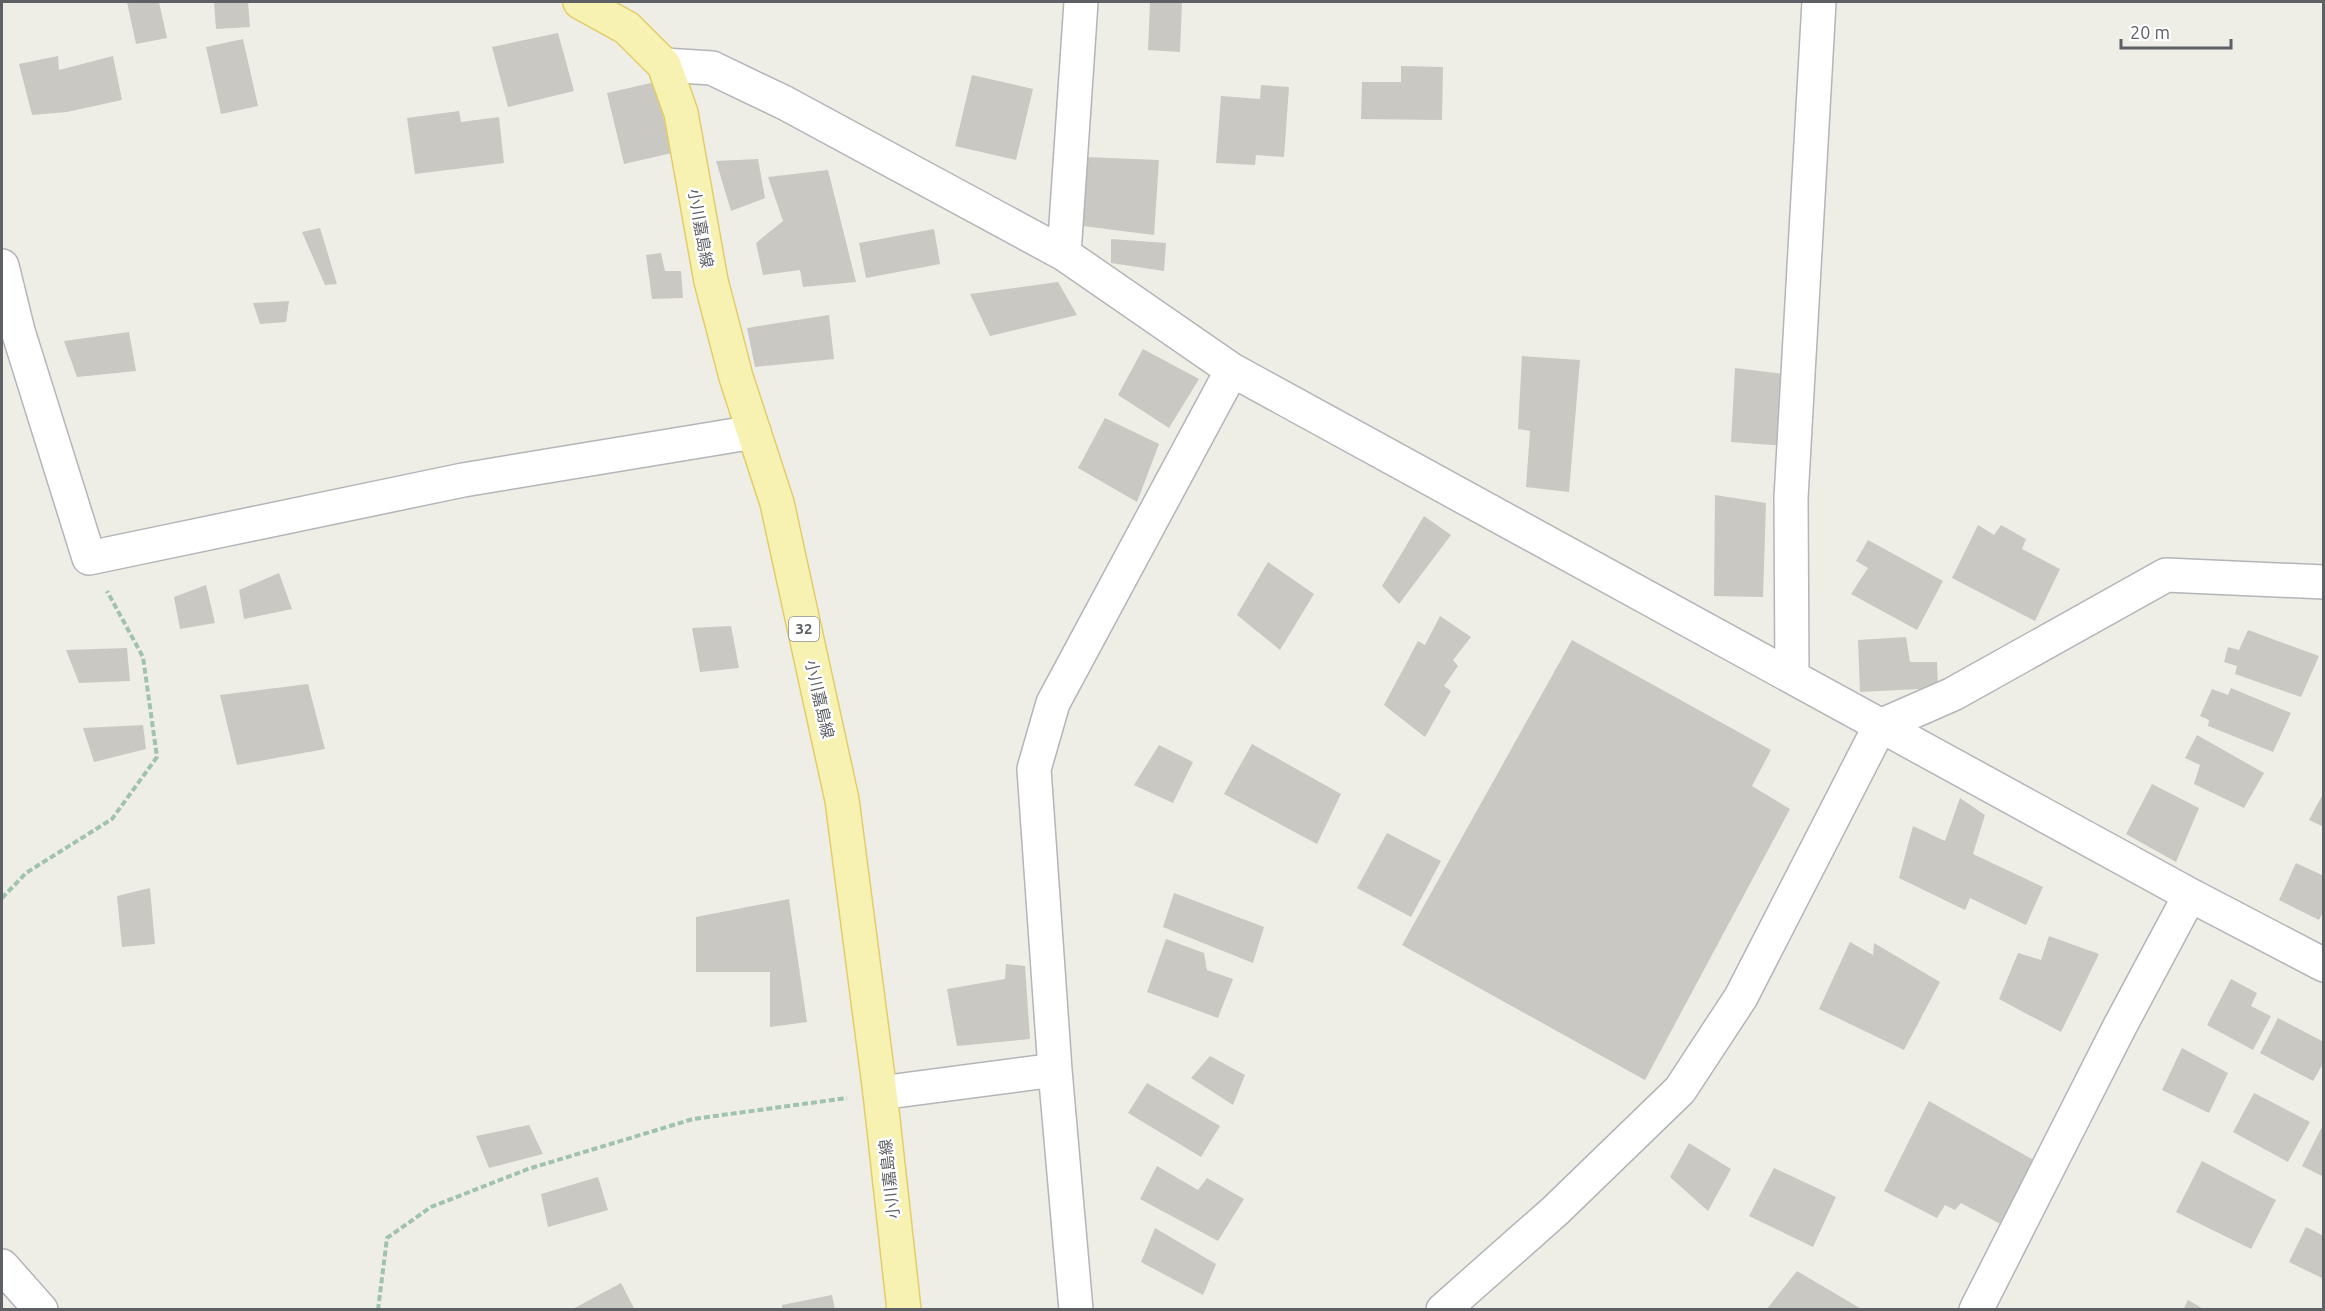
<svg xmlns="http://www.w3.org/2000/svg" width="2325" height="1311" font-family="Ubuntu,'Noto Sans JP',sans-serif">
  <rect width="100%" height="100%" fill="#eeede6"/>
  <!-- building -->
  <path fill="#cac8c2" d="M127,2H159L167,38L136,44Z
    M214,2H248L250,27L216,29Z
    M1150,2H1182L1180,52L1148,50Z
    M558,33L574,91L508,107L492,47Z
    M243,39L258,106L221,114L206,47Z
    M58,56L59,70L113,56L122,100L67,112L32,115L19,64Z
    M1401,66L1443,67L1442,120L1361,119L1362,82H1401Z
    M972,75L1033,89L1016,160L955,146Z
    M655,82L672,153L624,164L607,93Z
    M1261,85L1289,87L1284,157L1256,155L1255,165L1216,163L1221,96L1260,99Z
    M459,111L461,122L499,117L504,163L415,174L407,118Z
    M1085,157L1159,160L1154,235L1083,226Z
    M758,159L765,198L731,211L716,161Z
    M828,170L856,282L803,287L800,270L763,275L756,243L783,221L768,177Z
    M320,228L337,284L325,285L302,232Z
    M934,229L940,264L866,278L859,243Z
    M1111,239L1166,243L1164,271L1111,263Z
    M661,253L665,271H681L683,298L652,299L646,255Z
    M1058,282L1077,315L990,336L970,294Z
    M289,301L286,322L260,324L253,303Z
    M829,315L834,359L755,367L747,328Z
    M129,332L136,371L77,377L64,341Z
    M1143,349L1199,379L1169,428L1118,395Z
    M1522,356L1580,360L1569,492L1526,487L1530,431L1518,429Z
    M1735,368L1792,375L1786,446L1731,442Z
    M1105,418L1159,444L1137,502L1078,468Z
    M1715,495L1766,503L1763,597L1714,596Z
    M1424,516L1451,535L1399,604L1382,586Z
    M1978,525L1994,535L2001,525L2026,539L2022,549L2060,569L2035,621L1952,578Z
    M1868,540L1943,581L1917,630L1851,594L1868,568L1856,561Z
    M1268,562L1314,594L1280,650L1237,615Z
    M279,573L292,609L244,619L239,590Z
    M206,585L215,623L180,629L174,597Z
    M1440,616L1471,637L1453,660L1458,666L1444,686L1451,691L1425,737L1384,705L1418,641L1425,645Z
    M731,626L739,668L700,672L692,628Z
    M2248,630L2319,656L2301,697L2235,674L2237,666L2224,662L2228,647L2239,650Z
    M1906,637L1910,662H1937L1938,688L1860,692L1858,640Z
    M1572,640L1771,750L1752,786L1790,809L1645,1080L1402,945Z
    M127,648L130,681L79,683L66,650Z
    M308,684L325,749L237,765L220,695Z
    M2231,688L2291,713L2273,752L2208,726L2209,720L2200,716L2212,689L2228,695Z
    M143,725L146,749L94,762L83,728Z
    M2197,735L2264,773L2244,808L2194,784L2200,765L2185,758Z
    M1252,744L1341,794L1317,844L1224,794Z
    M1159,745L1193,762L1173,803L1134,785Z
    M2152,784L2199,808L2176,862L2126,834Z
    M2324,792V827L2309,820Z
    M1960,798L1985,815L1973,854L2043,887L2026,925L1970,898L1965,910L1899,878L1913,826L1945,841Z
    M1387,833L1441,861L1411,917L1357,888Z
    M2296,863L2324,876V910L2319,920L2279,900Z
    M150,888L155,944L122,947L117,896Z
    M1174,893L1264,927L1253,963L1163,927Z
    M789,899L807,1022L770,1027V972H696V917Z
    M2049,936L2099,954L2061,1032L1999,999L2018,953L2041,960Z
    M1166,939L1204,953L1207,970L1233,979L1218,1018L1147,992Z
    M1850,942L1873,955L1874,943L1940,982L1904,1050L1819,1009Z
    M1006,964L1025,966L1030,1039L957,1046L947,989L1005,979Z
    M2231,979L2257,993L2251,1006L2271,1016L2253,1050L2207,1025Z
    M2278,1018L2324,1042V1062L2313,1081L2260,1053Z
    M2182,1048L2228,1073L2209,1113L2162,1090Z
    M1210,1056L1245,1075L1233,1105L1191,1078Z
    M1147,1083L1220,1126L1201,1157L1128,1113Z
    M2254,1093L2310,1122L2288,1162L2233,1132Z
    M1929,1101L2039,1163L2006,1227L1961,1203L1955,1210L1945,1205L1937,1218L1884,1191Z
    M2324,1123V1177L2302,1166Z
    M529,1125L543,1154L489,1168L476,1136Z
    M1689,1143L1731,1169L1708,1211L1670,1177Z
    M2202,1161L2276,1200L2251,1249L2176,1212Z
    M1157,1166L1198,1190L1207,1178L1244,1199L1218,1241L1140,1199Z
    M1774,1168L1836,1197L1813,1247L1749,1216Z
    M598,1177L608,1210L548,1227L541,1194Z
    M2306,1227L2324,1236V1279L2289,1262Z
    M1155,1228L1216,1264L1203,1295L1141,1262Z
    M1797,1271L1863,1310H1766Z
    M621,1283L635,1310H571Z
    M832,1295L835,1310H782V1305Z
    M2188,1300L2205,1310H2183Z"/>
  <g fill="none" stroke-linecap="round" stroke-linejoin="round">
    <!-- minor casing -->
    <g stroke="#b3b5b9" stroke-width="36">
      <path id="minor" d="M664,65L712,68L785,103L1064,254L1232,370L2190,895L2324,965
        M1064,254L1081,2
        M2,266L18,331L89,558L463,480L754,432
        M1792,675L1791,498L1819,2
        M880,1093L1055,1070
        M2,1266L41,1310
        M1076,1310L1055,1070L1034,769L1053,703L1232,370
        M1443,1310L1555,1211L1680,1090L1741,997L1880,726L1953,694L2166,575L2324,582
        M1976,1310L2120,1026L2190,895"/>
    </g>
    <!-- major casing -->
    <g stroke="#e3cd6a" stroke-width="36">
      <path id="major" d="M580,2L627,28L664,65L681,113L711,281L736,377L777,503L842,800L880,1093L904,1310"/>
    </g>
    <!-- path -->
    <path stroke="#9fc3ad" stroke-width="4" stroke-dasharray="6 3" stroke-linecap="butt" d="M2,898L26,873L112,819L157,757L143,657L107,591
      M378,1310L387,1238L431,1207L528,1169L693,1119L847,1098"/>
    <!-- minor -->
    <use href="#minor" stroke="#fff" stroke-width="33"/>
    <!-- major -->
    <use href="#major" stroke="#f7f2b2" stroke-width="33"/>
  </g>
  <g text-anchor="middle" stroke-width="5" stroke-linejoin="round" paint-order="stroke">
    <!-- shield labels -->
    <rect fill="#fff" stroke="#8e9093" stroke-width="1.5" x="789" y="617" width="30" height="24" rx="4.5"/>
    <g font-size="15" font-weight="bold" fill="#5d6065">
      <text x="804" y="634">32</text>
    </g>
    <!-- street labels -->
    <g font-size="16" fill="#5d6065" stroke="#fff">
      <text transform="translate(701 228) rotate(80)" y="6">小川嘉島線</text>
      <text transform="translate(820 699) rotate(77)" y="6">小川嘉島線</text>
      <text transform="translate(889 1179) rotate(-96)" y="6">小川嘉島線</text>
    </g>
  </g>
  <!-- border -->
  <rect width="2325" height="1311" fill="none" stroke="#5d6065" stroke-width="6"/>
  <!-- scale -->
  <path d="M2121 39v9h110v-9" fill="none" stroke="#5d6065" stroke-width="3"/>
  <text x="2130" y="39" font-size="18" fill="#5d6065" stroke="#ffffff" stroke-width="4.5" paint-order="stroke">20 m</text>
</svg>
